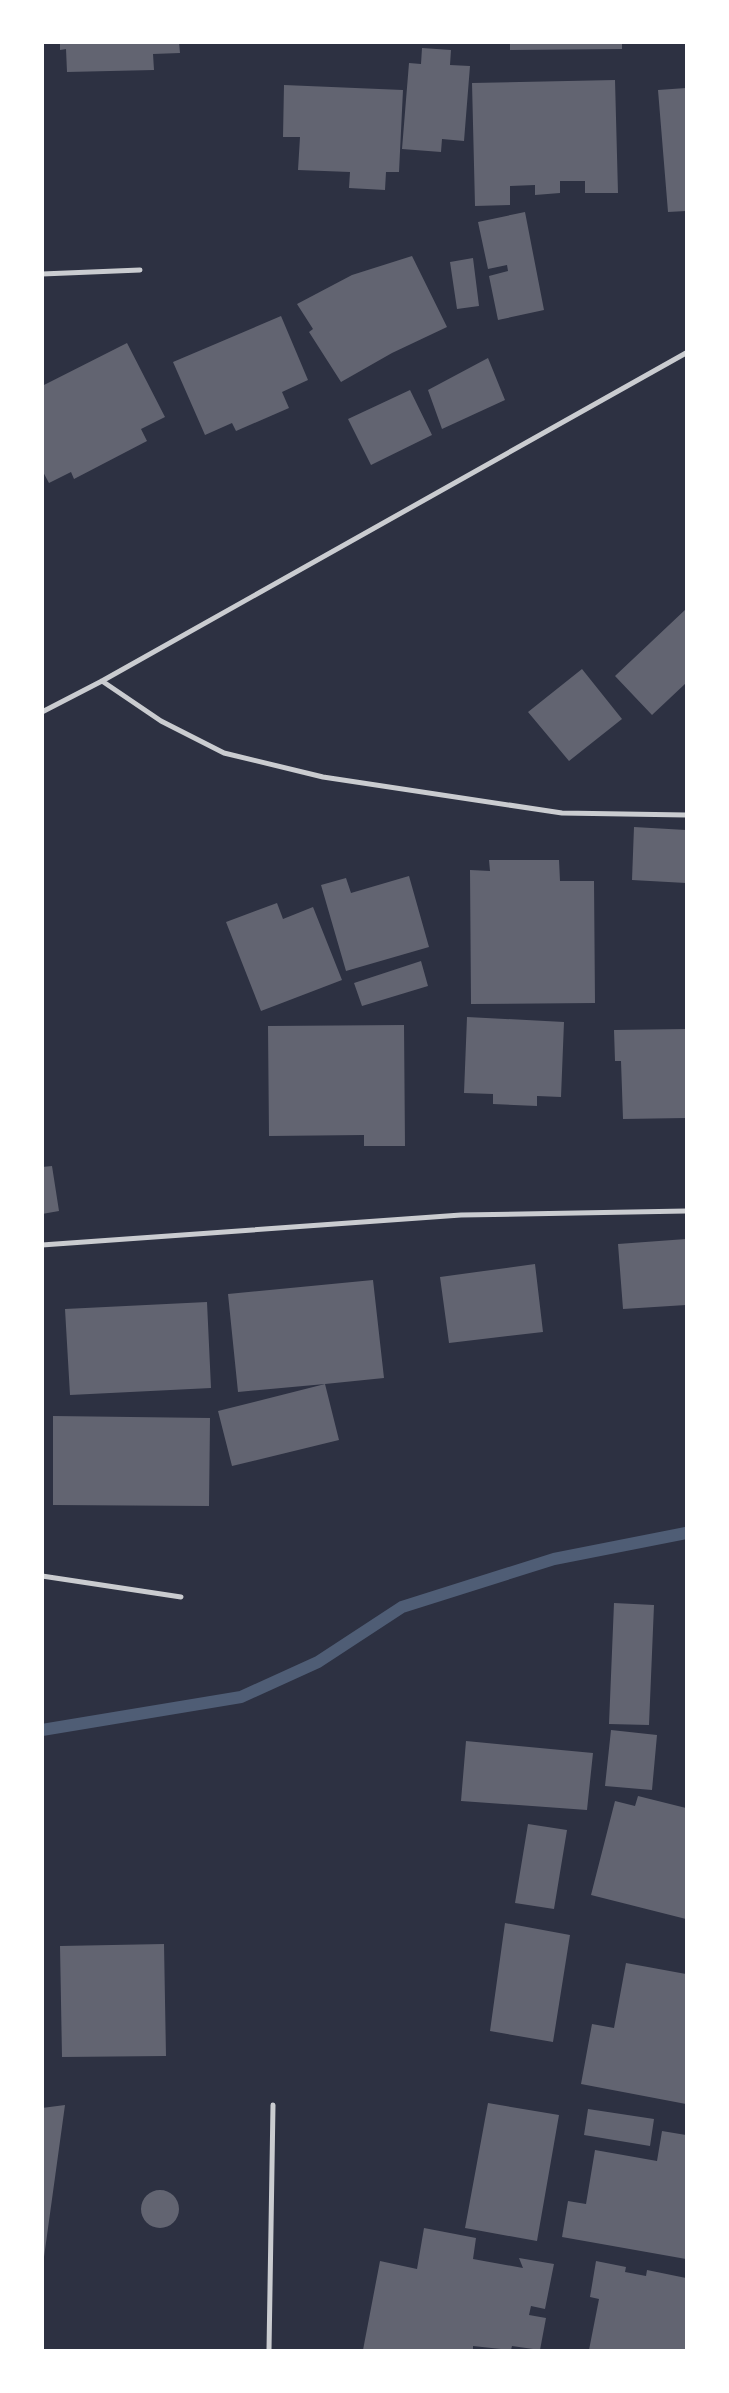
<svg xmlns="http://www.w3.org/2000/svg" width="729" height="2393" font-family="Raleway,sans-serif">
  <rect width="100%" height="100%" fill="#2d3142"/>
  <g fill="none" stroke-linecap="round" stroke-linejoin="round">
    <!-- stream -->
    <path stroke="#4f5d75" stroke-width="12" d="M42,1730L241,1697L318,1662L402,1607L554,1559L686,1533"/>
  </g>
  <!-- building -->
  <path fill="#626471" d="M60,42H179L180,53L153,54L154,70L67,72L66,49L60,50Z
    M510,42H622V49L510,50Z
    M422,48L451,50L450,65L470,66L464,141L442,139L441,152L402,149L409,63L421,64Z
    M615,80L618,193H585V181H560V193L535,195V185L510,186V205L475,206L472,83Z
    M284,85L403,90L399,172H386L385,190L349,188L350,172L298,170L300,137H283Z
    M686,88V211L668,212L658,90Z
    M525,212L544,310L498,320L489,276L508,271L507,265L488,269L478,222Z
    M412,256L447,327L392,353L341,382L309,332L313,329L297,304L352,275Z
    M473,258L479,306L457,309L450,262Z
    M281,316L308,380L282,392L289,408L236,431L232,423L205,435L173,362Z
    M127,343L165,417L141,429L147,441L74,479L71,472L49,483L42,470V386Z
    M488,358L505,400L442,429L428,390Z
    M410,390L432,435L371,465L348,419Z
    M686,609V683L652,715L615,676Z
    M582,669L622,719L569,761L528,712Z
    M634,827L686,830V883L632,880Z
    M489,860H559L560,881H594L595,1003L471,1004L470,870L490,871Z
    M409,876L429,947L346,971L321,885L346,878L351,893Z
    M277,903L283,919L313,907L342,980L261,1011L226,922Z
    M421,961L428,986L362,1006L354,983Z
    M467,1017L564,1022L561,1097L537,1096V1106L493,1104V1094L464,1093Z
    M404,1025L405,1146H364V1135L269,1136L268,1026Z
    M686,1029V1118L623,1119L621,1061H615L614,1030Z
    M52,1166L59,1211L42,1214V1167Z
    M686,1239V1305L623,1309L618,1244Z
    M535,1264L543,1332L449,1343L440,1277Z
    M373,1280L384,1378L325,1384L339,1440L232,1466L218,1411L325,1384L238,1392L228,1294Z
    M207,1302L211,1388L70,1395L65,1309Z
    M53,1416L210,1418L209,1506L53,1505Z
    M614,1603L654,1605L649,1725L609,1724Z
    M611,1730L657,1735L652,1790L605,1786Z
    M466,1741L593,1753L587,1810L461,1801Z
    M638,1796L686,1808V1919L591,1895L615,1801L635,1806Z
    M528,1824L567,1830L554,1909L515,1903Z
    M505,1923L570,1935L553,2042L490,2031Z
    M164,1944L166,2056L62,2057L60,1946Z
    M626,1963L686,1974V2104L581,2084L592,2024L614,2028Z
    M488,2103L559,2115L537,2241L465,2228Z
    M65,2105L44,2257H42V2108Z
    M588,2109L654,2119L650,2146L584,2135Z
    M662,2131L686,2135V2259L562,2237L568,2201L586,2204L595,2150L657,2161Z
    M141 2209a19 19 0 1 1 38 0a19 19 0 1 1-38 0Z
    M424,2228L476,2238L473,2259L523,2268L519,2258L554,2264L545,2309L531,2306L529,2315L546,2318L540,2350L512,2346L511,2350L473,2346V2350H363L380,2261L417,2269Z
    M596,2261L626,2267L625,2272L646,2276L647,2270L686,2278V2350H589L599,2299L590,2297Z"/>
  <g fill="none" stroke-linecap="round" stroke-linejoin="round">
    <!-- minor -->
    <path stroke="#caccd0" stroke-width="5" d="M42,274L140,270
      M102,681L161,721L224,753L323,777L562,813L686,815
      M42,712L102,681L686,353
      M42,1245L461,1215L686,1211
      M42,1576L181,1597
      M269,2350L273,2105"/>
  </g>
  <!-- border -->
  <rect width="729" height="2393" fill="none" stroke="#ffffff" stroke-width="88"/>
</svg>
